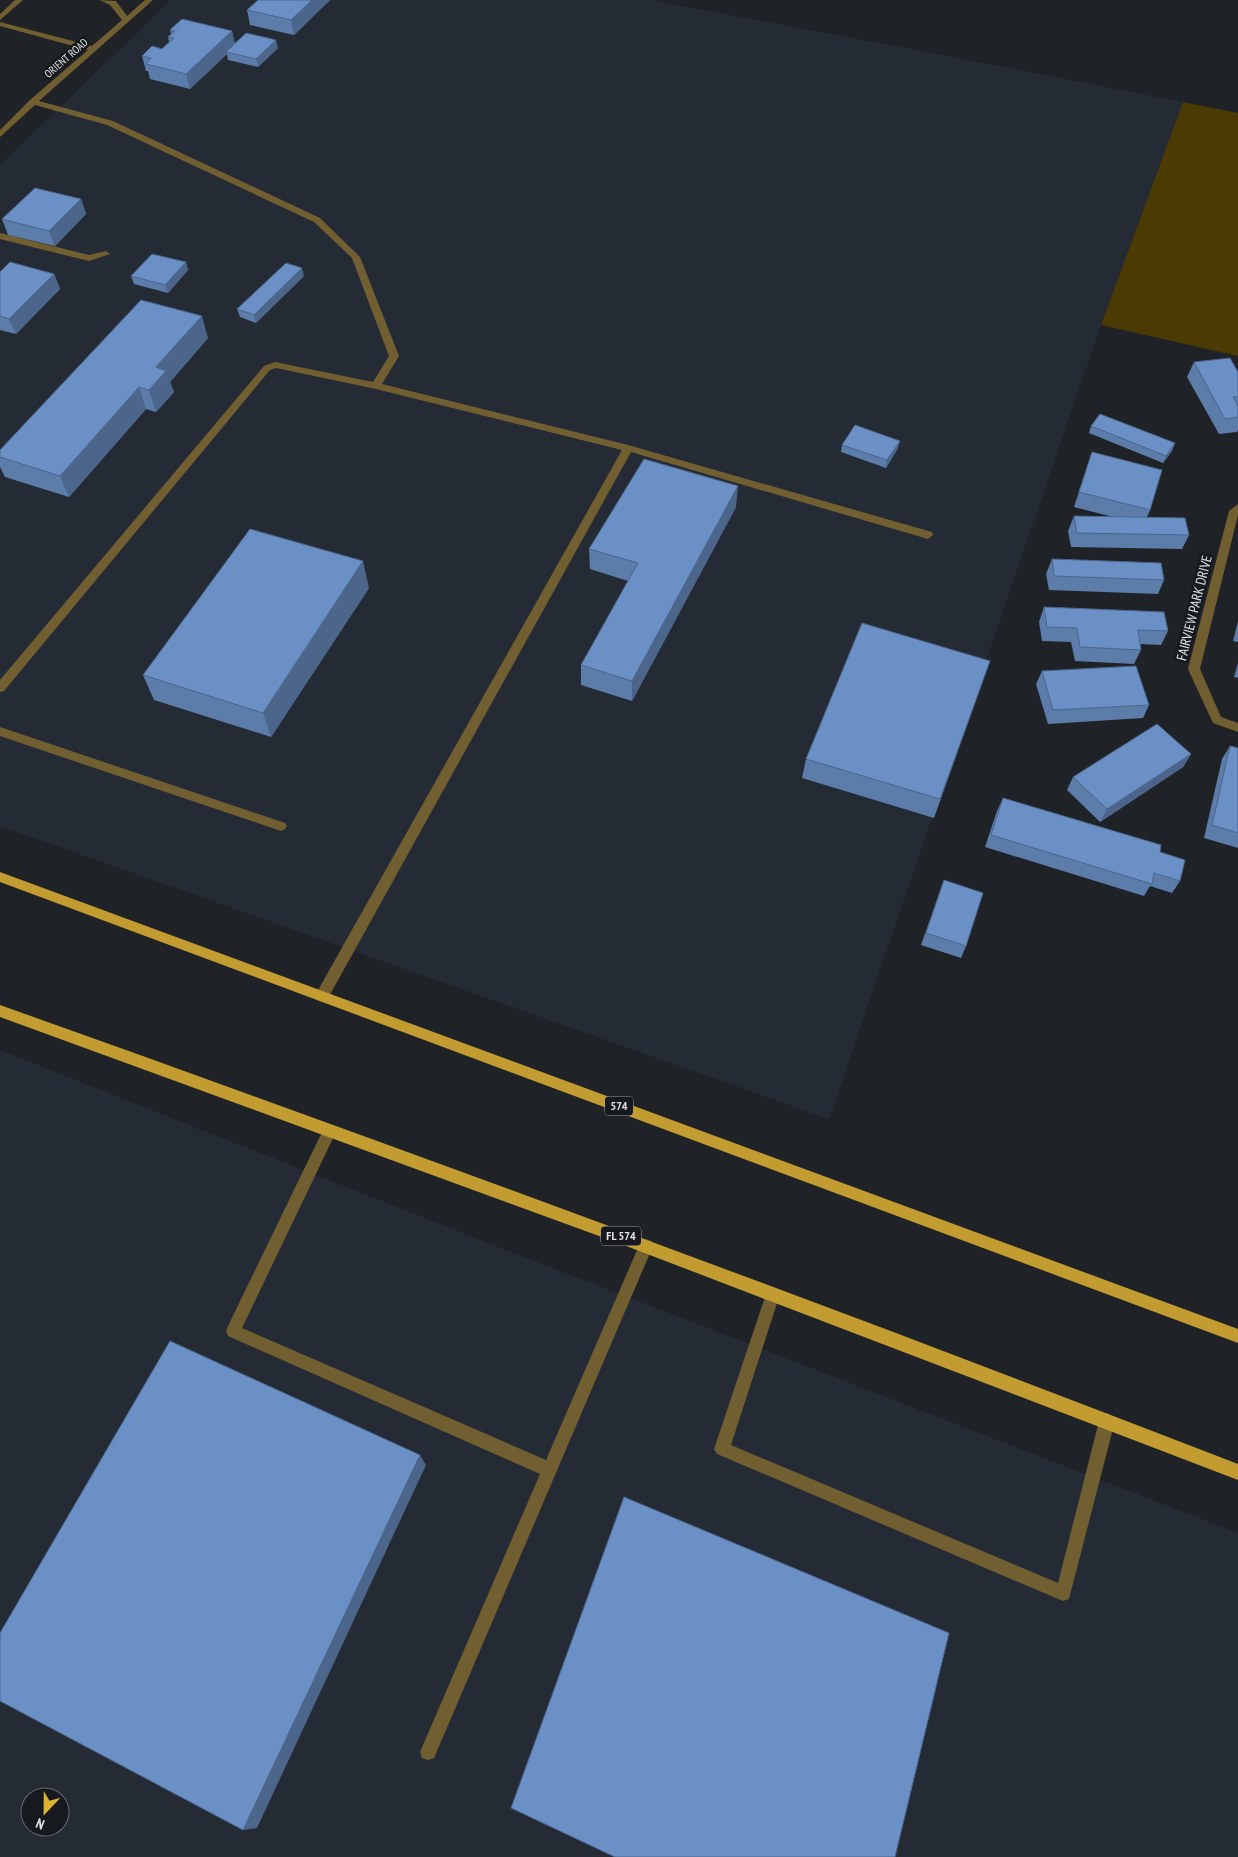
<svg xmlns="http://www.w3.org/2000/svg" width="1238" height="1857" font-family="'PT Sans Narrow',sans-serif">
  <rect width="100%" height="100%" fill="#1f2226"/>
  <!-- built -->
  <path fill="#252b34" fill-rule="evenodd" d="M171,0H651L943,55L1183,102L1101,325L829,1119L0,826V165Z
    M0,1050L488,1243L1238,1533V1857H0ZM30,1797H60V1827H30Z"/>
  <!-- green -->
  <path fill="#4b3a04" d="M1183,102L1238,113V356L1101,325Z"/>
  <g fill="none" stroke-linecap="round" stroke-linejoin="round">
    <!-- minor -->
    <path fill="#715f31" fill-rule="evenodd" d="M15,0H23L0,20V14Z
      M99,0L116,1L127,16L145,0H153L39,101L113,121L320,218L360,257L399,356L382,384L628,445L932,532L933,535L928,539L631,452L327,1000L322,1002L317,1000L316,996L317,992L622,450L376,389L276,368L270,370L4,691L0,692V680L264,366L275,362L373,382L389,356L352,258L314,222L107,125L35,105L0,137V130L30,100L88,50L0,26V22L92,46L122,20L110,5Z
      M0,233L89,255L106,251L110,254L89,261L0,239Z
      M1238,504V515L1200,669L1221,717L1238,723V732L1213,723L1188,669L1229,511Z
      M0,727L285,823L287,826L285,829L281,831L0,736Z
      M330,1124L335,1126L337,1130L242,1328L546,1460L641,1241L646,1239L651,1241L653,1246L434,1758L428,1760L422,1758L420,1752L540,1474L228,1336L226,1331L228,1326L325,1126Z
      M773,1287L778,1289L780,1294L731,1445L1058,1583L1099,1421L1102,1416L1107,1413L1112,1416L1115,1421L1069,1599L1063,1601L717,1454L714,1449L766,1294L768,1289Z"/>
    <!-- major -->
    <path fill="#c29c31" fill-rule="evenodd" d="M0,872L1238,1329V1343L0,882Z
      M0,1005C415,1153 828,1305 1238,1464V1480L621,1244L0,1017Z"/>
  </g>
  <!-- wall -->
  <path fill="#5c7caa" d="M330,0L294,35L250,25L247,10Z
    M170,30L232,31L235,44L278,48L258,67L228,60L227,54L190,89L150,79L148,71H146L142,56L162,49L169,42L168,37L171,34Z
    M81,199L86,214L55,246L8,235L2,219Z
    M186,262L188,270L168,293L134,284L131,276Z
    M0,272L54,274L60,289L16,334L0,330Z
    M304,276L256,323L240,317L237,309Z
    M208,338L170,382L174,392L156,412L146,409L69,497L5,477L0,467V450Z
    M1194,362L1238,372V430L1237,432L1219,434L1187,377Z
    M1091,426L1175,443L1172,451L1163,463L1089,433Z
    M842,445L898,448L886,468L841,452Z
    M1092,452L1150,510L1147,517L1189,535L1182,549L1071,547L1068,531L1074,516L1113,517L1074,507Z
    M736,507L632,701L581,685V665L628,581L590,569L589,549Z
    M1052,559L1164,580L1158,594L1049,590L1046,574Z
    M369,588L271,737L154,700L143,675Z
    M1044,607L1168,631L1161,645L1140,644L1141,650L1134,664L1075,661L1071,642L1042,641L1039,622Z
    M1238,621V642L1233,641Z
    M1238,663V678L1234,677Z
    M1042,671L1149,705L1143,718L1048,724L1036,684Z
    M983,681L934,818L802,778L806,759Z
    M1230,746L1238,748V848L1204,838L1222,759Z
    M1191,754L1183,767L1100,822L1067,790L1073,777Z
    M1003,798L1160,852L1180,881L1172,893L1150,886L1144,896L985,847L997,811Z
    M944,880L966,946L961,958L921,945Z"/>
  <!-- shaded-wall -->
  <path fill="#4b658b" d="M312,0H330L294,35L291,20Z
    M232,31L235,46L226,52L227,54L190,89L186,74Z
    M276,40L278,48L258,67L256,59Z
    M81,199L86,214L55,246L49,231Z
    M186,262L188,270L168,293L165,285Z
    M302,268L304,276L256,323L254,315Z
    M54,274L60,289L16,334L9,319Z
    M202,316L208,338L170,382L174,392L156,412L149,390L156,367Z
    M139,387L146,409L69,497L60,476Z
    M900,441L898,448L886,468L887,460Z
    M1175,443L1172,451L1163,463L1166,456Z
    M738,486L736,507L632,701V681Z
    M363,561L369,588L271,737L263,713Z
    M1191,754L1183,767L1100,822L1107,809Z
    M420,1455L426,1465L257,1828L243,1830Z"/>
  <!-- building -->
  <path fill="#6b90c6" stroke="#4b658b" d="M258,0H312L291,20L247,10Z
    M182,19L232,31L186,74L146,64L151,58L142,56L152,46L162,49L174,38L168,37L175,31L170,30Z
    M246,33L276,40L256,59L226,52Z
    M35,188L81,199L49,231L2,219Z
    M152,254L186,262L165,285L131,276Z
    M10,262L54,274L9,319L0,316V272Z
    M286,263L302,268L254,315L237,309Z
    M141,300L202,316L156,367L166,371L149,390L139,387L60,476L0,457V450Z
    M1230,358L1238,372V397H1233L1238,406V417L1225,419L1194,362Z
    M1100,414L1175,443L1166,456L1091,426Z
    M855,425L900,441L887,460L842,445Z
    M1092,452L1162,470L1150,510L1079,492Z
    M644,459L738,486L632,681L581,665L638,563L589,549Z
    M1074,516L1185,518L1189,535L1077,533Z
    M250,529L363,561L263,713L143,675Z
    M1052,559L1161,563L1164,580L1054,576Z
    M1044,607L1164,612L1168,631L1138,630L1141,650L1080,647L1077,628L1047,627Z
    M862,623L990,661L940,799L806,759Z
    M1136,666L1149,705L1053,710L1042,671Z
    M1157,724L1191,754L1107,809L1073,777Z
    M1230,746L1238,748V833L1212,825Z
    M1003,798L1161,845L1160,852L1185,860L1180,881L1154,873L1152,884L991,835Z
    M944,880L983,893L966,946L926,933Z
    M170,1341L420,1455L243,1830L0,1701V1633Z
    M624,1497L949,1633L895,1857H615L511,1808Z"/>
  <g text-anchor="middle" stroke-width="5" stroke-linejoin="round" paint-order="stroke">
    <!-- far-street labels -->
    <g font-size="11" fill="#dfe1e4" stroke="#16191d">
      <text transform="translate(66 58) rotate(-41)" y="4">ORIENT ROAD</text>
    </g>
    <!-- shield labels -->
    <g fill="#16191d" stroke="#a3a5a8" stroke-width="1">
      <rect x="605" y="1096.5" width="28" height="19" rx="4"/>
      <rect x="601" y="1226.5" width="40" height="19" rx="4"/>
    </g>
    <g font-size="12" font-weight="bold" fill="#dfe1e4">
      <text x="619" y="1110">574</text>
      <text x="621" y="1240">FL 574</text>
    </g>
    <!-- street labels -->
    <g font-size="14" fill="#dfe1e4" stroke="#16191d">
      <text transform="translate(1194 608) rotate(-76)" y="5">FAIRVIEW PARK DRIVE</text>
    </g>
  </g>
  <!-- north arrow -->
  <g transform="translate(45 1812) rotate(202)"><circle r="24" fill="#16191d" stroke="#66696d"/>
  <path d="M0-4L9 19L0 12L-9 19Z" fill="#ddb233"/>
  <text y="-8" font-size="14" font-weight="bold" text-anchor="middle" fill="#dfe1e4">N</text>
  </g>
</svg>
